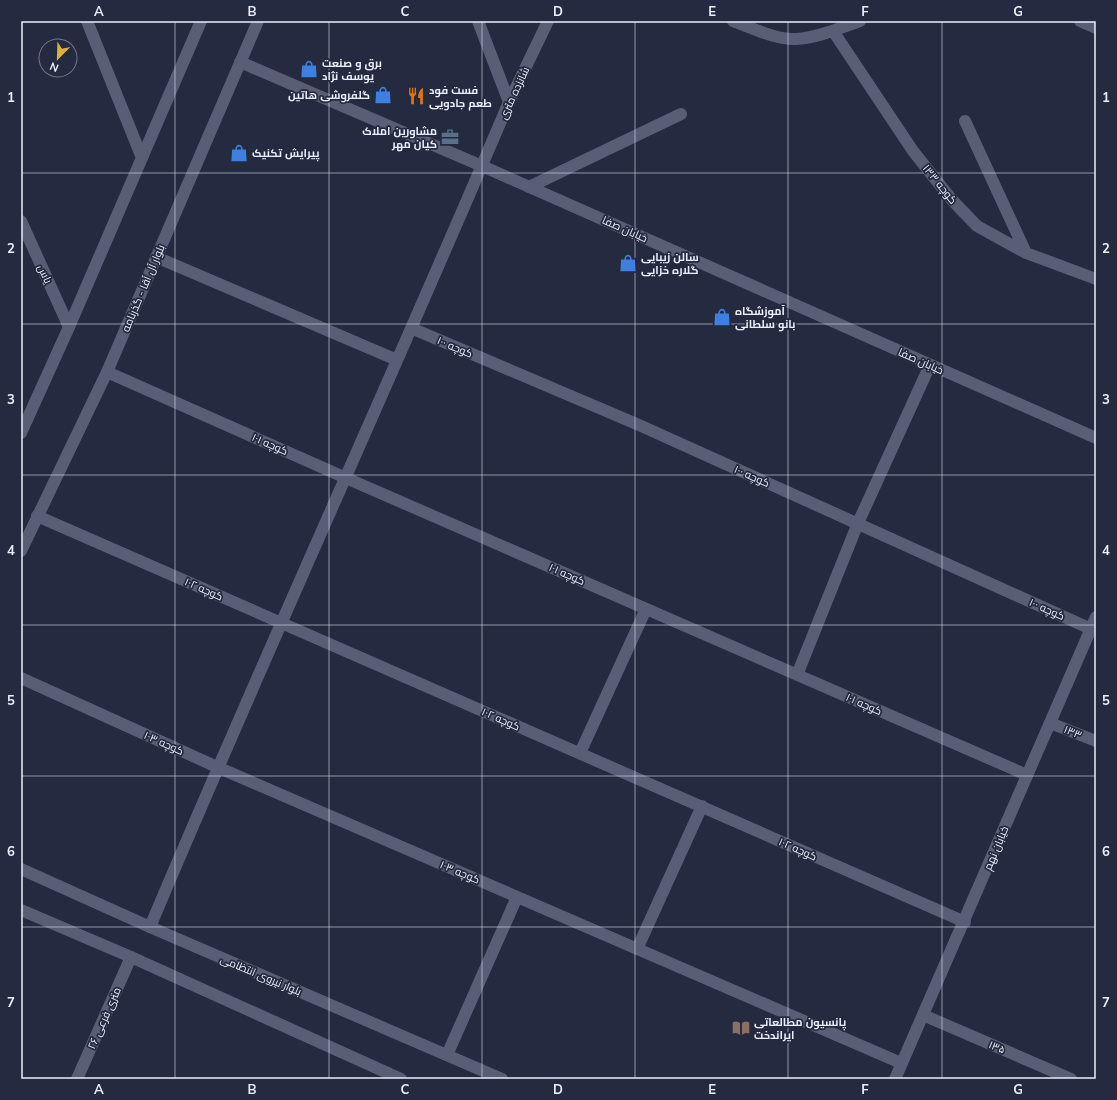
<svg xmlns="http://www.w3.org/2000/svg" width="1117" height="1100" font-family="Mulish,Cairo,sans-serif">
  <rect width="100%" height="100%" fill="#242a3f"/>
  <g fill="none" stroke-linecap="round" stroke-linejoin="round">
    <!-- street -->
    <path stroke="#575e76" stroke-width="12" d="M87,21L142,158
      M478,21L509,102
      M733,21C753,28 775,40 796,39C817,38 840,28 860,21
      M1080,21L1096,28
      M833,31L913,151L952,200L977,226L1026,253L1096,279
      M965,121L1026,253
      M529,187L681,114
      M21,221L69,327
      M156,257L397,360
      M411,328L639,425L1091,629
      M107,372L346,478L1027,775
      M37,516L965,922
      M797,675L858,523L930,365
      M21,678L217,767L901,1063
      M1050,723L1096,741
      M580,753L646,609
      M150,927C266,651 392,378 509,102L548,21
      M637,949L702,806
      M923,1015L1071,1079
      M447,1055L517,897
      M77,1079L131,957"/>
    <!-- secondary -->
    <path stroke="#575e76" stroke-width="12" d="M240,62L482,166L1096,438
      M21,433L69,327L201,21
      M21,551L107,372L258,21
      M21,869L150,927L502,1079
      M21,910L131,957L401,1079
      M895,1079L1096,617"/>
  </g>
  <!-- grid -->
  <path fill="none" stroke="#eaeffd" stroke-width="1" stroke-opacity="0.55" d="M175,21V1079M329,21V1079M482,21V1079M635,21V1079M788,21V1079M942,21V1079M21,173H1096M21,324H1096M21,475H1096M21,625H1096M21,776H1096M21,927H1096"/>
  <!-- icons -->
  <defs>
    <g id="shop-bare" transform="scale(1.38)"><path d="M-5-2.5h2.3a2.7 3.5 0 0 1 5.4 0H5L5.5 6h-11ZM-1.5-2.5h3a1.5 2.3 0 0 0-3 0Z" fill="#3f7fe0" stroke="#242a3f" stroke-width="2.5" paint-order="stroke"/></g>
    <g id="restaurant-bare" transform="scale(1.38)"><path d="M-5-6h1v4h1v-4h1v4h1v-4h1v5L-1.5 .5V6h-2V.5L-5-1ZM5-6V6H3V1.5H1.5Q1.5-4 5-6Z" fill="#e8710a" stroke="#242a3f" stroke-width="2.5" paint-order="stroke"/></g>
    <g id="office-bare" transform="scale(1.38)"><path d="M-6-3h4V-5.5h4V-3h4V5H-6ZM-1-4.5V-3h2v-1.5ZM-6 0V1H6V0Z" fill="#5c6f8a" stroke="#242a3f" stroke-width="2.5" paint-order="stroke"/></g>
    <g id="library-bare" transform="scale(1.38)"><path d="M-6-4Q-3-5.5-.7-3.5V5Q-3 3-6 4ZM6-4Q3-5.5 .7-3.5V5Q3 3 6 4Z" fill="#8d6e63" stroke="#242a3f" stroke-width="2.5" paint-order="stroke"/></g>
  </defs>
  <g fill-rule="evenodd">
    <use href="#shop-bare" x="309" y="69"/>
    <use href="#shop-bare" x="383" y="95"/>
    <use href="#restaurant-bare" x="416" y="96"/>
    <use href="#office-bare" x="450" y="137"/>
    <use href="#shop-bare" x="239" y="153"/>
    <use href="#shop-bare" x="628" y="263"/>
    <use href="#shop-bare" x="722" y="317"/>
    <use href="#library-bare" x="741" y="1028"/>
  </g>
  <g text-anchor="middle" stroke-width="3.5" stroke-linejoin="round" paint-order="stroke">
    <!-- poi labels -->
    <g font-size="11" font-weight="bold" fill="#eaeffd" stroke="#242a3f" text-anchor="start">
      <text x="322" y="67">برق و صنعت<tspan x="322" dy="13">یوسف نژاد</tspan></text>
      <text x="429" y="94">فست فود<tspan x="429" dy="13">طعم جادویی</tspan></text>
      <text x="370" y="99" text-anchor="end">گلفروشی هاتین</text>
      <text x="437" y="135" text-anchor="end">مشاورین املاک<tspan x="437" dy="13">کیان مهر</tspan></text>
      <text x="252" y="157">پیرایش تکنیک</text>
      <text x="641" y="261">سالن زیبایی<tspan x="641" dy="13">گلاره خزایی</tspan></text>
      <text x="735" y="315">آموزشگاه<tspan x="735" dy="13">بانو سلطانی</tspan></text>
      <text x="754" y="1026">پانسیون مطالعاتی<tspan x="754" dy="13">ایراندخت</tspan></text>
    </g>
    <!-- street labels -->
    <g font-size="11" fill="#eaeffd" stroke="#242a3f">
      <text transform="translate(514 93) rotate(-65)" y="4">شانزده متری</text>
      <text transform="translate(940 184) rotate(51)" y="4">کوچه ۱۳۳</text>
      <text transform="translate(625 229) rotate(24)" y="4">خیابان صفا</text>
      <text transform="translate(45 274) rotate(65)" y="4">یاس</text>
      <text transform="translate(143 288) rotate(-67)" y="4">بلوار آل آقا - گذرنامه</text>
      <text transform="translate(455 347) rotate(23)" y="4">کوچه ۱۰۰</text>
      <text transform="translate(921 361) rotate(24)" y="4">خیابان صفا</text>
      <text transform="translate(270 444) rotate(24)" y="4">کوچه ۱۰۱</text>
      <text transform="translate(752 476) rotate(24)" y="4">کوچه ۱۰۰</text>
      <text transform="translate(567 574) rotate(24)" y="4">کوچه ۱۰۱</text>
      <text transform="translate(204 589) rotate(24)" y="4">کوچه ۱۰۲</text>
      <text transform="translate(1047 609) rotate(24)" y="4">کوچه ۱۰۰</text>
      <text transform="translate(864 704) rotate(24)" y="4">کوچه ۱۰۱</text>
      <text transform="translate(501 719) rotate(24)" y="4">کوچه ۱۰۲</text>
      <text transform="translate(1073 732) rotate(22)" y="4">۱۳۳</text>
      <text transform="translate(164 743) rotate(24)" y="4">کوچه ۱۰۳</text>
      <text transform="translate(996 848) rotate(-67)" y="4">خیابان نهم</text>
      <text transform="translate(798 849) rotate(24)" y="4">کوچه ۱۰۲</text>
      <text transform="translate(460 872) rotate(23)" y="4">کوچه ۱۰۳</text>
      <text transform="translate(261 975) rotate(23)" y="4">بلوار نیروی انتظامی</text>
      <text transform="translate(104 1018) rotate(-66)" y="4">۲۶ متری فرعی</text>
      <text transform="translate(997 1047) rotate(23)" y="4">۱۳۵</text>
    </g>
  </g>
  <!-- border -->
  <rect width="1117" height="1100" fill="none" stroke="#242a3f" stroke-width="44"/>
  <!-- north arrow -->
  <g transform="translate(58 58) rotate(203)"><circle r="19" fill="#242a3f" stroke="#73798b"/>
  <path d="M0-3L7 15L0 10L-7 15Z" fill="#dcb233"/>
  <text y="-6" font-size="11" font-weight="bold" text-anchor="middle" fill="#eaeffd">N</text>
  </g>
  <rect x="22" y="22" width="1073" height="1056" fill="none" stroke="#eaeffd" stroke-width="1.5"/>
  <g font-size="13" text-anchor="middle" font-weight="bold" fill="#eaeffd">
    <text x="99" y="16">A</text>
    <text x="252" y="16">B</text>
    <text x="405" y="16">C</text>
    <text x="558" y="16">D</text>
    <text x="712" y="16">E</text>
    <text x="865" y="16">F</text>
    <text x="1018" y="16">G</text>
    <text x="11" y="102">1</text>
    <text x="1106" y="102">1</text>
    <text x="11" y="253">2</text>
    <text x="1106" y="253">2</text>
    <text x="11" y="404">3</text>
    <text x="1106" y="404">3</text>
    <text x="11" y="555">4</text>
    <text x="1106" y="555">4</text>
    <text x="11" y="705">5</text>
    <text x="1106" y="705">5</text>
    <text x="11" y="856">6</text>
    <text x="1106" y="856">6</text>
    <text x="11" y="1007">7</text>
    <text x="1106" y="1007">7</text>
    <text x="99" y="1094">A</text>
    <text x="252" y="1094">B</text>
    <text x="405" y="1094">C</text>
    <text x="558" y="1094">D</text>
    <text x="712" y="1094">E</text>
    <text x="865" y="1094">F</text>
    <text x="1018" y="1094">G</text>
  </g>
</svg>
